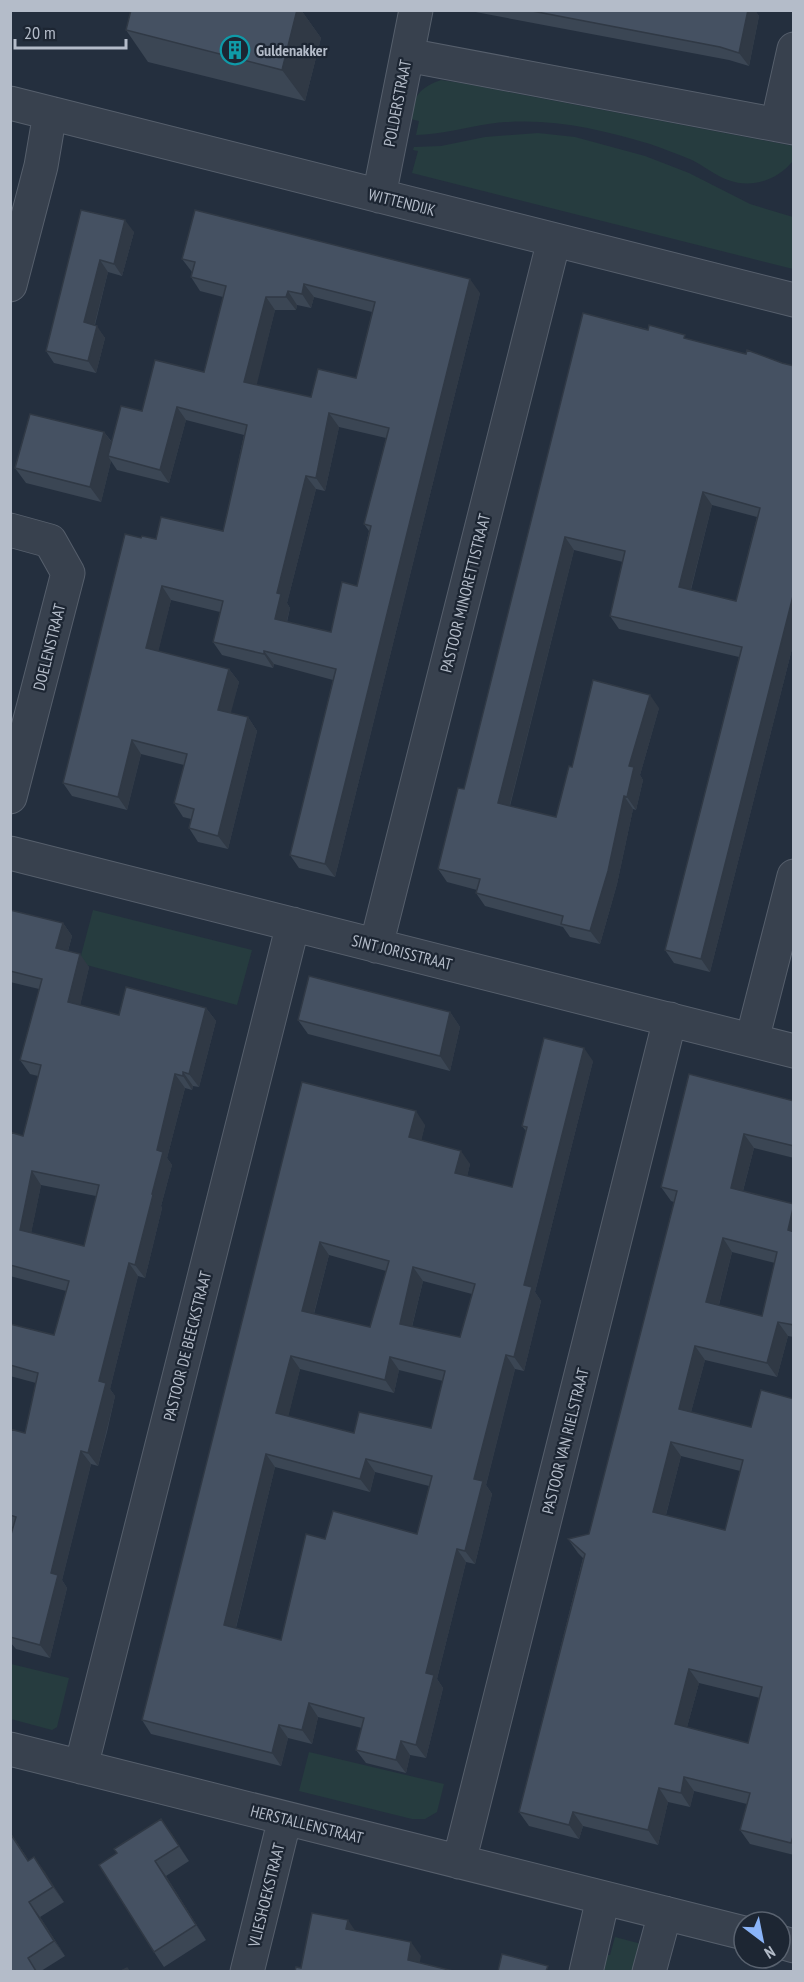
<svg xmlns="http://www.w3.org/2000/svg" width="804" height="1982" font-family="'PT Sans Narrow',sans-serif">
  <rect width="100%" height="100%" fill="#242f3e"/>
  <!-- green -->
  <path fill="#263c3f" d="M441,80L461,83L793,146V161C777,180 752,189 728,180C716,176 704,166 692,160C678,154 664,149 650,144C597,128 543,116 488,124C464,128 441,134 416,135L419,121L410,119C414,97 418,88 441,80Z
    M538,133L575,137L645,156L689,173L750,204L793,217V269L412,173L418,151L413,150L414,147L441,146L485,137Z
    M93,910L252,950L237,1005L79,963Z
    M11,1664L69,1678L57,1727L52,1730L11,1719Z
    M309,1752L444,1784L437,1812L425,1819H412L299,1791Z
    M615,1937L649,1946L643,1971L601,1972L606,1955H610Z"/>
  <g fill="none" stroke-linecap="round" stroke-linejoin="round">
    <!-- minor casing -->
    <g stroke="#565f6c" stroke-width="35">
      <path id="minor" d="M407,55L794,128
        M10,103L794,300
        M777,125L794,49
        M379,196L416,10
        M10,285L41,166L50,113
        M10,530L50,541L68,573L10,797
        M10,853L794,1051
        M376,946L554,240
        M752,1040L794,876
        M10,1749L744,1933
        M81,1767L293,924
        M459,1862L670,1019
        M780,1942L794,1946
        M247,1972L285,1818
        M586,1972L603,1898
        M649,1972L665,1913"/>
    </g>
    <!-- minor -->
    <use href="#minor" stroke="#38414e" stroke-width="33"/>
  </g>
  <!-- wall -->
  <path fill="#3b4654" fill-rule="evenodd" d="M131,10H301L321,38L305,101L148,62L126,30Z
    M465,10H756V12L759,16L749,66L729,60Z
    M81,210L134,232L122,276L108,272L95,325L105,338L96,373L54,363L46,351Z
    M182,259L480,293L335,877L299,868L290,855L333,680L274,664L273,668L222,655L213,642L220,612L171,600L158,651L229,669L239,682L230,713L248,717L257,731L228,849L198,842L189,828L191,819L183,817L174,803L184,765L141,754L127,810L72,796L63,783L141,538L156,539L223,531L244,435L186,420L169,483L117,470L111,461L101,502L26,483L15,468L104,432L112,442L142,411L204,372L223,297L200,291L191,277L192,272ZM314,297L372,312L356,378L311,397L256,385L275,310H296L297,305L311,308ZM339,427L386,438L364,524L369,531L357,586L331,632L287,622L290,608L287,603L316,489L325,491Z
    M583,313L794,366V641L710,972L674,963L665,950L739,657L619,629L610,616L623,562L574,550L510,806L556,817L572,767L659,708L640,775L643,780L636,810L633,809L617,884L600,944L570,937L563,927L485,906L476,893L477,890L447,882L438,869L464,789ZM712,505L757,517L736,601L691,590Z
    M10,910L63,923L72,936L68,951L89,967L80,1005L119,1015L206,1008L216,1021L199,1087L193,1086L192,1090L185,1088L167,1158L172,1165L161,1206L162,1208L145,1278L138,1276L110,1389L115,1396L107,1432L98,1466L91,1464L62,1580L67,1588L50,1658L16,1649L10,1642V1538L13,1527L10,1526V1429L25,1433L36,1383L10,1376V1324L54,1335L66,1291L10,1276V1132L23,1136L38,1076L30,1074L20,1060L39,989L10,982ZM41,1185L96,1196L84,1246L31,1233Z
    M450,1012L460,1027L450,1071L308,1034L298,1020Z
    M593,1061L535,1292L541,1301L524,1371L515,1369L486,1485L492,1494L475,1564L466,1562L437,1679L443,1688L426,1758L410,1755L406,1773L366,1763L356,1750L362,1728L318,1717L312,1744L288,1738L281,1766L151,1734L142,1720L302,1082L425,1125L421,1140L470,1164L467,1176L512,1187L526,1131L522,1126ZM329,1255L386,1271L370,1327L314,1314ZM423,1281L472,1294L460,1337L412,1327ZM300,1369L394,1393L399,1370L443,1381L431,1428L354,1433L288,1416ZM275,1467L370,1492L375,1472L429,1486L417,1534L325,1539L281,1640L236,1628Z
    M794,1101V1158L754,1148L743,1191L794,1204V1337L788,1336L777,1377L705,1360L691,1412L751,1427L794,1399V1855L750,1844L740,1830L747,1804L694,1791L690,1807L668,1802L658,1845L583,1826L579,1839L529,1826L519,1812L583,1558L578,1553L568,1539L589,1534L674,1202L671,1201L661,1187ZM732,1252L775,1263L762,1316L719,1305ZM681,1456L740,1471L725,1530L666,1515ZM699,1683L760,1698L748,1743L687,1727Z
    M161,1819L189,1861L166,1876L206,1940L164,1967L154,1952L117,1853Z
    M10,1832L29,1861L34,1857L64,1902L40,1917L65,1956L41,1971H10Z"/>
  <!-- shaded-wall -->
  <path fill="#303945" d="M297,10H301L321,38L305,101L282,70Z
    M748,10H756V12L759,16L749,66L739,53Z
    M125,220L134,232L122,276L114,264Z
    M100,260L108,272L92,334L84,322Z
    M470,279L480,293L335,877L325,864Z
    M304,284L314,297L311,308L302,294Z
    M288,291L297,305L296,310L286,297Z
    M266,297L275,310L254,396L244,382Z
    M97,326L105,338L96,373L88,361Z
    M177,407L186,420L169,483L160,470Z
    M329,413L339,427L325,491L316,478Z
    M104,432L115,447L108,456L111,461L101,502L90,487Z
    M306,476L316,489L287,603L290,608L284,632L275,619L277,593Z
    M703,492L712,505L688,600L679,587Z
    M565,537L574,550L507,816L498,803Z
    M162,586L171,600L156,661L146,648Z
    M794,592V641L710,972L701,959Z
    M264,651L274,664L273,668L264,654Z
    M229,669L239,682L228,724L218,710Z
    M650,695L659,708L640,775L643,780L636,810L627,797L629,766Z
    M248,717L257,731L228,849L218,836Z
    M132,740L141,754L127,810L118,797Z
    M624,796L633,809L617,884L600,944L590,931Z
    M63,923L72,936L65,961L56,948Z
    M80,954L89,967L78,1015L68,1002Z
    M206,1008L216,1021L199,1087L189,1074Z
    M450,1012L460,1027L450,1071L440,1056Z
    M584,1048L593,1061L535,1292L541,1301L524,1371L514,1357L524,1285Z
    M183,1072L193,1086L192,1090L183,1076Z
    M175,1074L185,1088L167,1158L172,1165L161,1206L162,1208L145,1278L135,1265L157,1150Z
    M416,1111L425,1125L419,1151L409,1137Z
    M744,1134L754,1148L740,1202L731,1188Z
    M461,1151L470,1164L465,1186L455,1173Z
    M32,1171L41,1185L29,1243L20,1230Z
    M794,1207V1238L788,1230Z
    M723,1238L732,1252L716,1316L706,1302Z
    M320,1242L329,1255L311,1324L302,1311Z
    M129,1263L138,1276L110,1389L115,1396L98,1466L88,1453L99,1381Z
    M413,1267L423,1281L409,1338L400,1324Z
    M778,1322L788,1336L777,1377L767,1363Z
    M695,1346L705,1360L688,1423L679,1409Z
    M506,1355L515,1369L486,1485L492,1494L475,1564L465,1551L474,1479Z
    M291,1356L300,1369L286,1426L276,1413Z
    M390,1357L399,1370L394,1393L385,1380Z
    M671,1442L681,1456L663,1526L653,1512Z
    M81,1451L91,1464L62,1580L67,1588L50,1658L40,1645L51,1573Z
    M266,1454L275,1467L233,1639L224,1625Z
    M366,1459L375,1472L370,1492L360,1479Z
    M457,1549L466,1562L437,1679L443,1688L426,1758L416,1745L426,1673Z
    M689,1669L699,1683L684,1738L675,1724Z
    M309,1703L318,1717L312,1744L302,1730Z
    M279,1725L288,1738L281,1766L272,1753Z
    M401,1741L410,1755L406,1773L396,1760Z
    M684,1777L694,1791L690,1807L681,1793Z
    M659,1788L668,1802L658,1845L648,1830Z
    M573,1812L583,1826L579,1839L569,1825Z
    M161,1819L172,1834L189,1861Z
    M10,1832L39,1876L28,1861L10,1833Z
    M34,1857L45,1872L64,1902L53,1887Z
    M155,1861L166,1876L206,1940L196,1925Z
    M29,1902L40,1917L65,1956L54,1941Z
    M348,1920L358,1935L346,1929Z
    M411,1942L421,1956L418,1971L408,1960Z"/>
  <!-- building -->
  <path fill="#455162" stroke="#303945" stroke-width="1.5" fill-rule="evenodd" d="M131,10H297L282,70L126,30Z
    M527,10H748L739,53L720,47Z
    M81,210L125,220L114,264L100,260L84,322L97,326L88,361L46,351Z
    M195,210L470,279L325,864L290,855L336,669L264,651V654L213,642L223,601L162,586L146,648L229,669L218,710L248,717L218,836L189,828L194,809L174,803L187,754L132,740L118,797L63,783L125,534L141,538L142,536L156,539L161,517L223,531L227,514L247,425L177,407L160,470L108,456L121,406L142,411L155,360L204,372L226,286L191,277L195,262L182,259ZM304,284L375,302L356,378L318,369L311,397L244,382L266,297H286L288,291L302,294ZM329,413L389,428L364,524L371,526L357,586L342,582L331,632L275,619L281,594L277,593L306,476L316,478Z
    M583,313L648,330L649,325L685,335L684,338L746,354L747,350L782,363L794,366V592L701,959L665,950L742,647L610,616L625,551L565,537L498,803L556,817L569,766L572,767L593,680L650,695L629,766L634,767L627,797L624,796L608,871L590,931L561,924L563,916L476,893L480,879L438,869L458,788L464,789ZM703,492L760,508L736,601L679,587Z
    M30,414L104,432L90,487L15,468Z
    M10,910L63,923L56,948L80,954L68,1002L119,1015L126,987L206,1008L189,1074L183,1072V1076L175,1074L157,1150L163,1152L152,1194L153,1195L135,1265L129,1263L99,1381L106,1383L88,1453L81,1451L51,1573L58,1575L40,1645L10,1637V1538L16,1517L10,1515V1429L25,1433L38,1373L10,1365V1324L54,1335L69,1281L10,1265V1132L23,1136L41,1065L20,1060L42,979L10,971ZM32,1171L99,1185L84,1246L20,1230Z
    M309,976L450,1012L440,1056L298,1020Z
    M544,1038L584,1048L524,1285L532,1287L514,1357L506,1355L474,1479L483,1481L465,1551L457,1549L426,1673L434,1675L416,1745L401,1741L396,1760L356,1750L364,1718L309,1703L302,1730L279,1725L272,1753L142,1720L302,1082L416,1111L409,1137L461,1151L455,1173L512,1187L527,1127L522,1126ZM320,1242L389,1261L370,1327L302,1311ZM413,1267L475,1284L460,1337L400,1324ZM291,1356L385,1380L390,1357L445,1371L431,1428L359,1412L354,1433L276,1413ZM266,1454L360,1479L366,1459L432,1476L417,1534L333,1511L325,1539L306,1534L281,1640L224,1625Z
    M689,1074L794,1101V1146L744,1134L731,1188L794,1204L788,1230L794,1232V1325L778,1322L767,1363L695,1346L679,1409L751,1427L761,1390L794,1399V1833L791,1843L740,1830L750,1793L684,1777L681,1793L659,1788L648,1830L573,1812L569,1825L519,1812L585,1554L568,1539L589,1534L677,1191L661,1187ZM723,1238L777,1252L762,1316L706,1302ZM671,1442L743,1460L725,1530L653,1512ZM689,1669L762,1687L748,1743L675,1724Z
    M161,1819L179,1846L155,1861L196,1925L154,1952L99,1865L117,1853L114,1849Z
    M10,1833L28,1861L34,1857L53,1887L29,1902L54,1941L28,1958L36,1971H10Z
    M312,1913L348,1920L346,1929L411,1942L408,1960L453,1971H295L296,1967L301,1968Z
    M502,1954L548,1966L546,1971H498Z
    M127,1968L129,1971H121Z"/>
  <!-- icons -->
  <defs>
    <g id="building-ring" transform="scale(1.5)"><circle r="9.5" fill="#1d2633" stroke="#0f9aa8" stroke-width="1.5"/><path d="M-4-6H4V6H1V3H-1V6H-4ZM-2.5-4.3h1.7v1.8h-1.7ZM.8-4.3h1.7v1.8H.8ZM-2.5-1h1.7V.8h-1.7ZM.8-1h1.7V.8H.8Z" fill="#0f9aa8"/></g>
  </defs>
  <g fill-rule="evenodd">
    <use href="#building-ring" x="235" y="50"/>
  </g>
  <g text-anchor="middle" stroke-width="4.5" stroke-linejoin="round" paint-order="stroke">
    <!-- poi labels -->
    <g font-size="16" font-weight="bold" fill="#b4bcc9" stroke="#1d2633" text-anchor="start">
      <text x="256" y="56">Guldenakker</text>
    </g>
    <!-- street labels -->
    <g font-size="16" fill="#b4bcc9" stroke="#1d2633">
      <text transform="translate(397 103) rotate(-79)" y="6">POLDERSTRAAT</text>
      <text transform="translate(402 202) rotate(14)" y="6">WITTENDIJK</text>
      <text transform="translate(465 593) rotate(-76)" y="6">PASTOOR MINORETTISTRAAT</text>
      <text transform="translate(49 647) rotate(-76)" y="6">DOELENSTRAAT</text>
      <text transform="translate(402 952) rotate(14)" y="6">SINT JORISSTRAAT</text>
      <text transform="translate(187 1346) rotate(-76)" y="6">PASTOOR DE BEECKSTRAAT</text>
      <text transform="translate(565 1441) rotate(-76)" y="6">PASTOOR VAN RIELSTRAAT</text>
      <text transform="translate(307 1824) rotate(14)" y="6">HERSTALLENSTRAAT</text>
      <text transform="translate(266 1895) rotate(-76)" y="6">VLIESHOEKSTRAAT</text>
    </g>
  </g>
  <!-- border -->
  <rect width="804" height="1982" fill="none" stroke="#b4bcc9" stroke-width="24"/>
  <!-- north arrow -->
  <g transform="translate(762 1940) rotate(148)"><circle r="28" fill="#1d2633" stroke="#59626f" stroke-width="1.5"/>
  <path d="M0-4.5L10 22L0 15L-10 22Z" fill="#8ab4f8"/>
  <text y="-9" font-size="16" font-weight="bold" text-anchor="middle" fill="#b4bcc9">N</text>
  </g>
  <!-- scale -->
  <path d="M15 39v9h111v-9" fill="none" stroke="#b4bcc9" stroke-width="3"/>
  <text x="24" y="39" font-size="18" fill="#b4bcc9" stroke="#1d2633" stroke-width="4.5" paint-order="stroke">20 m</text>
</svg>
